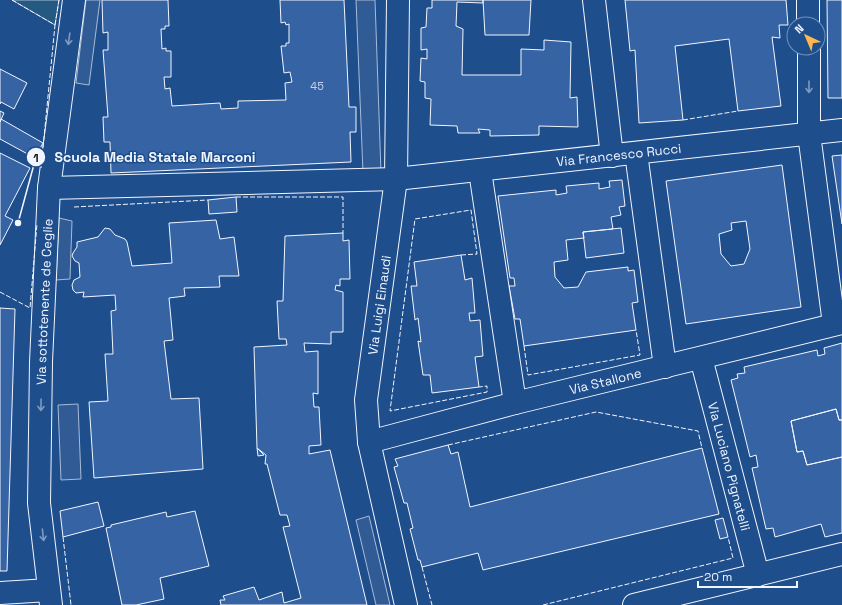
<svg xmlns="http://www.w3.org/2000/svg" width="842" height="605" font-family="'Space Grotesk',sans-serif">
  <rect width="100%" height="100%" fill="#1f4e8c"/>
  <!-- green -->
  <path fill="#245a82" stroke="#a8bbd7" d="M12,0H59L55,25Z"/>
  <!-- parking -->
  <path fill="#305b95" stroke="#a8bbd7" d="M86,0H100L89,85L76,83Z
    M356,0H375L381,173H363Z
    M59,218L72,221L70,279L56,280Z
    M78,404L81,479L61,480L58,405Z
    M369,516L390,605H376L356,520Z"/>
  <!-- building -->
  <path fill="#3563a3" stroke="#f2f6ff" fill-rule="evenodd" d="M102,0H168L169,26H165V29H161L162,49L166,48V51H171V77H164L165,89L170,88L172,106L220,103L221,109L238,108V101L286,100L285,83L292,82L290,72L284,73L281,46H286V43H289V24L286,25L285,22L281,23L280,0H344L349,107H356V132H350L351,162L111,173L110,142H104L103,117H108L103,50H108V32L103,33Z
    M432,0H483V3L457,2L456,26L463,29L462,75H521V49L544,50V40L571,42L570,98L577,97L578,127L539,126V135L490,136V130L478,129L480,133H458L457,126L430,125L431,99L425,98V82L420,81L421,58L427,59V49L421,50V28L426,27L427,8H432Z
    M483,0H531L529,35H485Z
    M625,0H786L788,25H779L780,38L772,37L781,106L738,111L729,39L675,46L683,120L639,123L635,50L630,51Z
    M827,0H842V98H828Z
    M0,69L27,83L14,109L1,102L0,104Z
    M0,111L4,113L0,122Z
    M1,119L43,143L35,158L0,139V122Z
    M0,153L30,168L5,216L13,220L0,245Z
    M842,155V224L832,156Z
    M782,165L801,307L686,324L666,181ZM746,221L750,249L744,264L731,266L721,254L719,234L732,230L731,223Z
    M622,180L625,206L619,207L621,215L611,217L613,229L583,232L584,238L566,240L568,260L554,262L555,277L564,288L578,287L586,272L628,267V271L634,270L638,302L632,303L636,330L524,346L520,319H515L509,286H515L514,278H510L498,196L556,190V195L567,193L566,186L599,183V189L610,187L609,181Z
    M236,197L237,212L209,214L208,200Z
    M216,220L220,239L234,237L239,276H219L220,287L184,288L185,296L169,298L173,340L164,341L171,399L199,398L203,469L94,478L89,402L108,401L105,354H113L111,311L116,310L115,295L83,297L84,292L76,293L73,290L72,285L74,280L80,277L79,263L75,261L72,256L73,253L77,247V242L98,237L105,228L110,229L115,235L125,239L127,242L132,266L172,263L169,223Z
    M621,228L624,253L586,258L583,232Z
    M343,233V241L349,240L350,279H340V286L336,285L335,290L343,292V332H331V344L304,343L305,352L318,351V394L313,393L314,407H319L321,445L309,446V454L330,450L367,605H221L220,600H225L223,596L254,587L259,600L282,592L284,603L301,598L283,527L290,526L287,515H280L267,464H265L266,455L257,448L254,347L287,345L286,339H279L277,301H283L285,236Z
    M461,255L465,280L472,278L475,313H469L470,321L480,320L483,356L475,357L479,387L432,393L430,375H423L418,341L421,342L418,318L415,320L411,286H417L414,262Z
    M0,308L15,309L7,571H0Z
    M842,343V420H839L836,409L791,421L797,452L803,451L807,465L842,457V533L825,537L821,524L775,537L773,528L766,529L752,468L758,467L756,455L750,457L731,380L738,378L737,374L745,373L744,367L817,350L818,356L825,354L824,348Z
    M836,409L839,420H842V457L807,465L803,451L797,452L791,421Z
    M448,445L451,454L458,452L470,507L702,448L719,514L483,570L478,553L422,567L420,560H418L410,529L413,528L407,503H404L394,467L398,466L395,459Z
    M257,448L264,455L258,456Z
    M98,502L104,526L63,537L60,511Z
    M195,511L209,566L160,578L164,599L136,605H122L106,528L111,527V525L166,512L167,517Z
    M723,518L728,537L720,539L715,520Z"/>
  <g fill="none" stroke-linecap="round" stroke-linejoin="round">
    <!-- pedestrian casing -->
    <g stroke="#f2f6ff" stroke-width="24">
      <path id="pedestrian" d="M49,188L396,179"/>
    </g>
    <!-- minor casing -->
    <g stroke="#f2f6ff" stroke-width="24">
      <g id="minor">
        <path d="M398,0L396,179L366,400L369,442L406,605"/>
        <path d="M594,0L612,156"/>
        <path d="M808,0V24"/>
        <path d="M809,48V134L834,324"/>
        <path d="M636,153L665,367"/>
        <path d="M480,171L515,403"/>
        <path id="s1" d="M396,179L842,130"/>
        <path id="s2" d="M701,358L758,575"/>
        <path id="s3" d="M369,442L515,403L842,323"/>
        <path d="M0,593L49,590"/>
        <path id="s4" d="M51,605L39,503L41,362L49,188L74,0"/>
        <path d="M634,605L842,554"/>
      </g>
    </g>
    <!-- pedestrian -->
    <use href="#pedestrian" stroke="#1f4e8c" stroke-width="22"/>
    <!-- minor -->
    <use href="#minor" stroke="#1f4e8c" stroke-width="22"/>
    <!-- fence -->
    <path stroke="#f2f6ff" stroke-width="1" stroke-dasharray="5 2" stroke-linecap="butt" d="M12,0L55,25L41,168
      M55,25L59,0
      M683,120L738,111
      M236,197H343V233
      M74,207L208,200
      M461,255L477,254L471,210L415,219L390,411L487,392V386L479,387
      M0,292L30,308L37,224
      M524,346L528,375L640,355L636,330
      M448,445L596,412L698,431L702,448
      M63,537L71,605
      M422,567L432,605
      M543,605L733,558L728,537"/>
  </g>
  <!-- one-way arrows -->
  <defs><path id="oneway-shaft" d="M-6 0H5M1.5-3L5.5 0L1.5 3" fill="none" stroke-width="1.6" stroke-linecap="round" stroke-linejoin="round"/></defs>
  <g stroke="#7e9ac0">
    <use href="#oneway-shaft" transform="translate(69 39) rotate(98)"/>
    <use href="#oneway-shaft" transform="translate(809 87) rotate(90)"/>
    <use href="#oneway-shaft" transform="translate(41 405) rotate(91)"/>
    <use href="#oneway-shaft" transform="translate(43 535) rotate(84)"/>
  </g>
  <g text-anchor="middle" stroke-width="3" stroke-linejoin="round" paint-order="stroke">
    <!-- number labels -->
    <g font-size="11" fill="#c3d1e8">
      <text x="317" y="90">45</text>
    </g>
    <!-- street labels -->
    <g font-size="13" fill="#f2f6ff" stroke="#1f4e8c">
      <text dy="5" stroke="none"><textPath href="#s1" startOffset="224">Via Francesco Rucci</textPath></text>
      <text dy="5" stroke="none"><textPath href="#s4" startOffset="304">Via sottotenente de Ceglie</textPath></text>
      <text transform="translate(379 305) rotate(-82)" y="5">Via Luigi Einaudi</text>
      <text dy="5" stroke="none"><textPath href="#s3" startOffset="244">Via Stallone</textPath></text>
      <text dy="5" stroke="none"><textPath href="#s2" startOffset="112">Via Luciano Pignatelli</textPath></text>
    </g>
  </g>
  <!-- callouts -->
  <path fill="none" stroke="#f2f6ff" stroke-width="1.5" d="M18 223L36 157"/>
  <g fill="#f2f6ff" stroke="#1f4e8c" stroke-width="1.5">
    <circle cx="18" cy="223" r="4"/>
    <circle cx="36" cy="157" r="10"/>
  </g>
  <g font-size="12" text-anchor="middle" font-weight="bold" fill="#111">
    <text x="36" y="162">1</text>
  </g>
  <g font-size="14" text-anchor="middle" font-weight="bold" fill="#f2f6ff" stroke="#1f4e8c" stroke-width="3" stroke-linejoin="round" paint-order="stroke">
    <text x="155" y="162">Scuola Media Statale Marconi</text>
  </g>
  <!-- north arrow -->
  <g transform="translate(806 36) rotate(316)"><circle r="19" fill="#1f4e8c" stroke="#7391ba"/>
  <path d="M0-3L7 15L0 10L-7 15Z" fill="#ffb74d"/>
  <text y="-6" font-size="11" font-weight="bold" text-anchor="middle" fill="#f2f6ff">N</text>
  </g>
  <!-- scale -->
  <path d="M698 581v6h99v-6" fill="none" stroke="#f2f6ff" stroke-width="2"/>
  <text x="704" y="581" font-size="12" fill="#f2f6ff" stroke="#1f4e8c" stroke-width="3" paint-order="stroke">20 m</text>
</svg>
